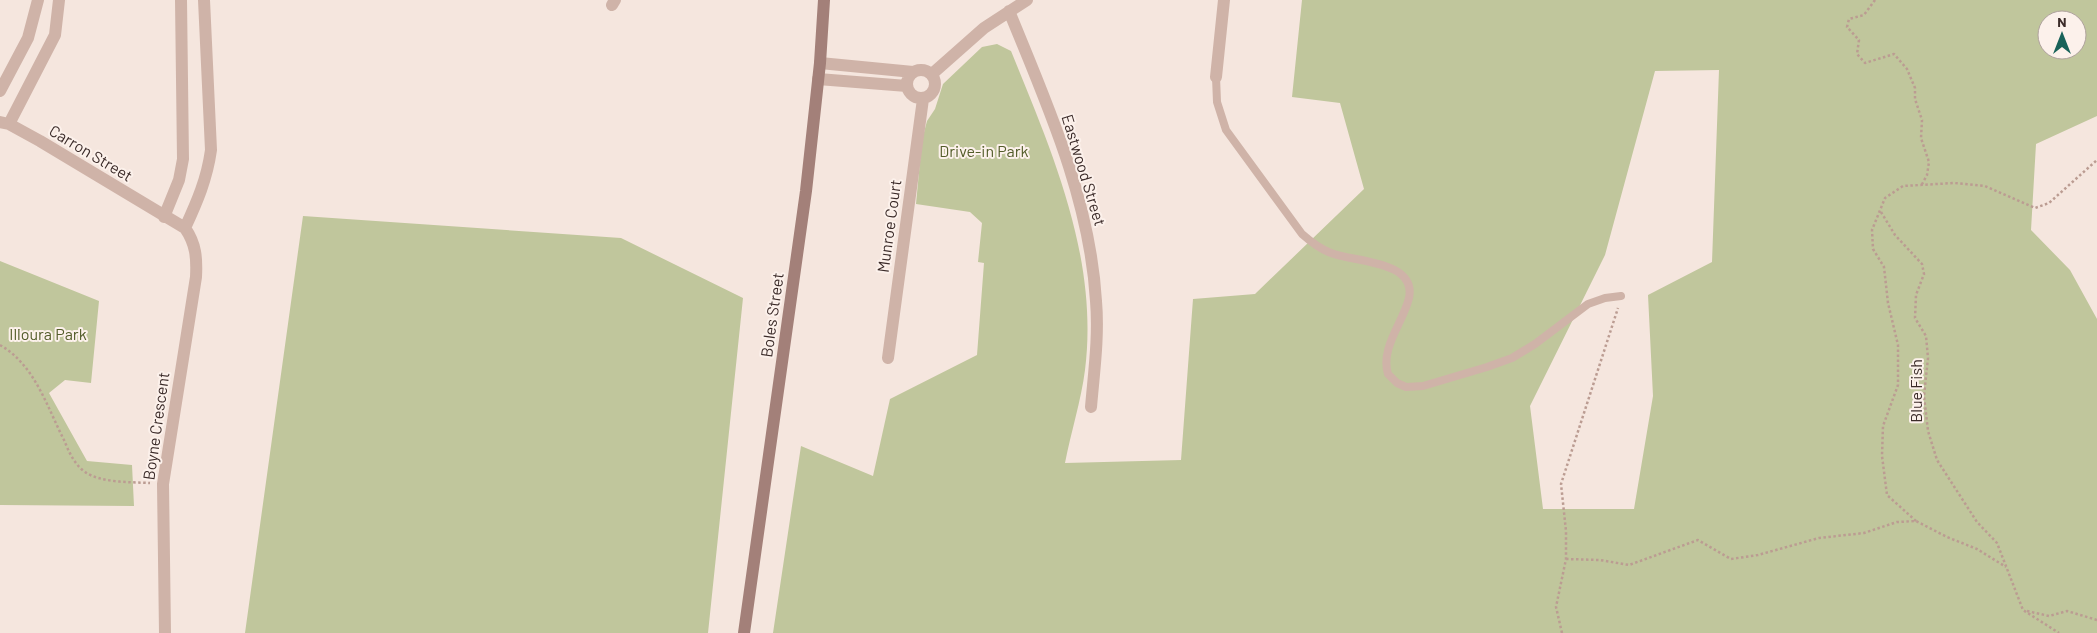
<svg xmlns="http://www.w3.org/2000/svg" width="2097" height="633" font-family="Barlow,sans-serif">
  <rect width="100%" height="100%" fill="#f5e6de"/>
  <!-- green -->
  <path fill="#c0c69c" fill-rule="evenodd" d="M1302,0H2097V116L2036,144L2031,230L2070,270L2097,319V633H773L801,446L873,476L890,399L977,355L984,263L978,262L982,223L970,212L916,204L922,140L927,121L935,109L943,84L982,47L997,44L1011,51C1052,152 1099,258 1085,370C1081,401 1071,432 1065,463L1181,460L1193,299L1255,294L1364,189L1340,103L1292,97ZM2047,20H2077V50H2047ZM1719,70L1712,262L1648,295L1653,396L1634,509H1543L1530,406L1605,255L1655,71Z
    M303,216L621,238L743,298L708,633H245Z
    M0,261L99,301L91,383L65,380L49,393L87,461L132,465L134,506L0,505Z"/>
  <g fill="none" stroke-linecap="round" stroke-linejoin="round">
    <!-- path -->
    <path stroke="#bb9c92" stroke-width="2.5" stroke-dasharray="2.5 2.5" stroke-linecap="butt" d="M1875,0L1864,15L1849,19L1847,27L1859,40L1857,54L1865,63L1894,54L1907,69L1915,88V99L1922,120L1921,138L1929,162L1927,175L1921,186
      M1881,212L1895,235L1922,264L1924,274L1916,295L1915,318L1926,336L1928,358L1924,396L1928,431L1937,460L1977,522L1997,543L2023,610L2059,633
      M0,345C35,365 47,407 64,440C69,452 74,464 85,472C101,483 131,482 150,483
      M1916,521L1887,495L1882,456L1883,426L1898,385V345L1888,303L1884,267L1873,249L1872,230L1885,198L1903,186L1954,183L1985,186L2035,208L2049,203L2097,160
      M1566,559L1600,560L1629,565L1698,540L1731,559L1758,555L1819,538L1864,533L1897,522L1916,521L1947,537L1977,549L2006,567
      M2027,611L2049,616L2067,611L2097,620
      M1562,633L1556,607L1566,559V531L1561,484L1618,308"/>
    <!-- lane -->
    <path stroke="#cfb3a8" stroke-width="8" d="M1216,77L1217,102L1226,130L1302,234C1311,242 1320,249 1331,253C1353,262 1417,260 1409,298C1403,323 1380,348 1388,374L1397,383L1406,387L1423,386L1487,367L1512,358L1535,344L1588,304L1605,298L1621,296"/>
    <!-- street -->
    <path stroke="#cfb3a8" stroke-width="12" d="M612,5L615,0
      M1009,11C1047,104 1090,199 1096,301C1099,336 1094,372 1091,407
      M820,63L913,72
      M907 84a14 14 0 1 1 28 0a14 14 0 1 1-28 0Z
      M932,74L984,28L1027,0
      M1216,77L1224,0
      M818,79L907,86
      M0,91L28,38L38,0
      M0,122L9,124L40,141L185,228C196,244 197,258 196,277L163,484L165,633
      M9,124L55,35L59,0
      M164,217L179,180L183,159L181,0
      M185,228C197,202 207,179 211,150L204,0
      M888,358L923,99"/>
    <!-- secondary -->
    <path stroke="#a38079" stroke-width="12" d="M744,633L806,191L820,63L824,0"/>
  </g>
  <g text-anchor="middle" stroke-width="4" stroke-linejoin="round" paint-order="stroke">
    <!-- park labels -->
    <g font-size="16" fill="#535d2a" stroke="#fcf1eb">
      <text x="984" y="157">Drive-in Park</text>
      <text x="48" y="340">Illoura Park</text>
    </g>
    <!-- street labels -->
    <g font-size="16" fill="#3b2b29" stroke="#fcf1eb">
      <text transform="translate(91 153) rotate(31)" y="6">Carron Street</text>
      <text transform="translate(1084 170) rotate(73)" y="6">Eastwood Street</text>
      <text transform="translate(889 226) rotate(-82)" y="6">Munroe Court</text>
      <text transform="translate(772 315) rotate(-82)" y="6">Boles Street</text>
      <text transform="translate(1916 391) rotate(-90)" y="6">Blue Fish</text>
      <text transform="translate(156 426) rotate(-82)" y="6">Boyne Crescent</text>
    </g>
  </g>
  <!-- north arrow -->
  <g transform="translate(2062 35)"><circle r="24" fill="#fcf1eb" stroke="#afa29d"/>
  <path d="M0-4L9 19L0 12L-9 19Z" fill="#196259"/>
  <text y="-8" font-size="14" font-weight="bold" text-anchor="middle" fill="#3b2b29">N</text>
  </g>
</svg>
